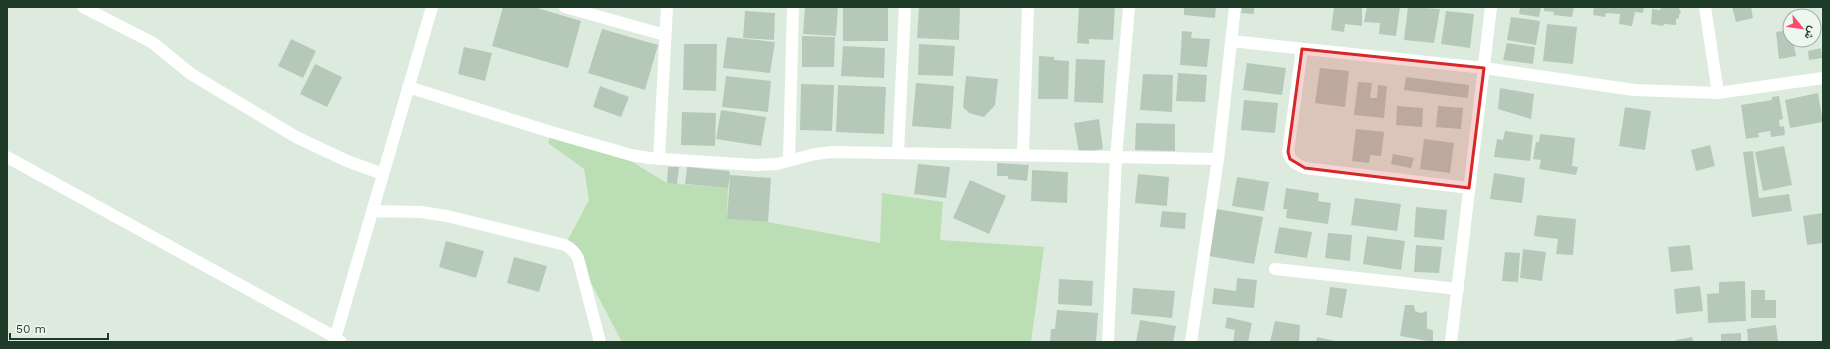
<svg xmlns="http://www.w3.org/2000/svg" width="1830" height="349" font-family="'Work Sans',Vazirmatn,sans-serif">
  <rect width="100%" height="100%" fill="#ddebdf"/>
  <!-- green -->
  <path fill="#bbdeb4" d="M551,132L609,148L667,183L728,188L727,219L768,222L880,243L882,193L943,202L940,240L1044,247L1031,342H622L578,258L565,245L589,200L584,169L548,143Z"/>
  <!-- building -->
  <path fill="#b6c9b9" d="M503,7H534L581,21L568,68L492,46Z
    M805,7H838L836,36L803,34Z
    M843,7H888V41H843Z
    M919,7H960L959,40L917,38Z
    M1079,7H1115L1113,40L1089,39V44L1077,43Z
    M1184,7H1216L1215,18L1184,15Z
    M1242,7H1254V14L1241,13Z
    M1334,7H1362V26L1345,24L1344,32L1331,30Z
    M1367,7H1400L1396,36L1379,34L1380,23L1364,22Z
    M1408,7L1440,9L1434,43L1404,40Z
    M1520,7H1541L1539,17L1519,14Z
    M1544,7H1574L1572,17L1553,15L1554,12L1544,11Z
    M1594,7H1644L1643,13L1635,12L1632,26L1619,24L1620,14L1606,13L1605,17L1593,15Z
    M1658,7L1679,8L1681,12L1679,15V18L1676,19V25L1664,24L1663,26L1651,24L1652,9L1660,10L1661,8Z
    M1732,7H1751L1753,18L1736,22Z
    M745,11L775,13L774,40L743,38Z
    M1446,11L1474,14L1470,48L1441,44Z
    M1511,17L1540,21L1536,45L1507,40Z
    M1547,24L1577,27L1573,64L1543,61Z
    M602,29L658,45L645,90L588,73Z
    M1790,30V40H1814V43L1794,46L1796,56L1779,59L1776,32Z
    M1182,31L1192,32L1191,38L1210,39L1207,67L1180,65Z
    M802,36L835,37L834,67H802Z
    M727,37L775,42L770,73L723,68Z
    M291,39L316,51L303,78L278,66Z
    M1507,43L1535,47L1533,64L1503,60Z
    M684,44H717L716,91L683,90Z
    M919,44L955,46L953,76L918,75Z
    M843,46L885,48L884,78L841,76Z
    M464,47L492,53L485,81L458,74Z
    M1821,48L1822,58L1809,60L1808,51Z
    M1039,56L1054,57V60L1069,61L1068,99H1038Z
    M1076,59L1105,60L1103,103L1074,102Z
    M1247,63L1286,68L1282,95L1243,90Z
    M315,64L342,77L327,107L300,94Z
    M1320,68L1349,71L1345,107L1315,103Z
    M1178,73L1207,75L1205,102L1176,101Z
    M1143,74L1173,75L1172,112L1140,110Z
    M726,76L771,81L768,112L722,107Z
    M966,76L998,79L995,105L984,117L969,113L963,107Z
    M1406,77L1469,85L1468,98L1404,90Z
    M1358,82L1372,83L1370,98H1377L1378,85L1387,86L1384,118L1354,115Z
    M916,83L954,86L951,129L912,126Z
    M801,84L834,85L832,131L800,130Z
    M838,85L886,87L884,134L836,132Z
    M600,86L629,97L621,117L593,107Z
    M1500,88L1534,94L1531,119L1498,109Z
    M1818,93L1823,122L1790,128L1785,100Z
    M1779,96L1783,119L1779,120L1780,127L1784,126L1785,135L1771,137L1770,131L1758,133L1759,137L1746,139L1741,105L1772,100V97Z
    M1244,100L1278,103L1275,133L1241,130Z
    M1397,106L1423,108L1422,127L1396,125Z
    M1438,106L1463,108L1461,129L1436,127Z
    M1625,107L1651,111L1645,150L1619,146Z
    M721,110L766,117L761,146L716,139Z
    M682,112L716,113L715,146L681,145Z
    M1099,119L1103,149L1079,153L1074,123Z
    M1136,123L1175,124V151L1135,150Z
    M1356,129L1384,132L1381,156L1370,155L1369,163L1352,161Z
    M1505,131L1533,135L1530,161L1494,157L1497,139L1503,140Z
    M1540,134L1575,138L1572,166L1578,167L1576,175L1539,169L1541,160L1533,159L1536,142H1539Z
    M1424,139L1454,143L1450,173L1420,169Z
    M1710,145L1715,166L1696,171L1691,150Z
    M1784,146L1792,185L1763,191L1755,152Z
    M1753,151L1759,198L1789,194L1792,211L1752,217L1743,152Z
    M1393,154L1414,158L1411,168L1391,164Z
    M997,163L1029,165L1027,181L1008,179V176H997Z
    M918,164L950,167L946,198L914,194Z
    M668,167H679L677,184L667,183Z
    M687,167L729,171L730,175L771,178L768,222L727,219L730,176L728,188L685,184Z
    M1032,170L1068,172L1067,203L1031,201Z
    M1494,173L1525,178L1522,203L1490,199Z
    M1138,174L1169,177L1167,206L1135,203Z
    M1237,177L1269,182L1264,211L1232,206Z
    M970,180L1006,196L989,234L953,218Z
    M1286,188L1319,193L1318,201L1331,203L1328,224L1286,218L1287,209H1283Z
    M1355,198L1401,204L1397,231L1351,225Z
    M1416,207L1447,210L1444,240L1414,237Z
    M1217,209L1263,217L1254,264L1209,256Z
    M1162,211L1186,213L1185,229L1160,227Z
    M1823,213V243L1807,245L1803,216Z
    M1537,215L1576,219L1573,255L1556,254L1558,239L1534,236Z
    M1279,227L1312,232L1307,258L1274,253Z
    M1328,233L1352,235L1350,261L1325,258Z
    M1367,236L1405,241L1401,270L1363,264Z
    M446,241L484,251L476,278L439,267Z
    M1416,245L1442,247L1439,273L1414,272Z
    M1690,245L1693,270L1671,272L1668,247Z
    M1523,249L1546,252L1542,281L1520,278Z
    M1505,252L1520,253L1518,282L1502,281Z
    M514,257L547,266L539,292L507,283Z
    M1237,278L1257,280L1254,308L1212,304L1214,288L1236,291Z
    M1059,279L1093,281L1092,306L1058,304Z
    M1745,281L1746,321L1708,323L1707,294L1719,293V282Z
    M1700,286L1703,311L1676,314L1674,289Z
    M1330,287L1347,289L1342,318L1326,315Z
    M1133,288L1175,291L1172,318L1131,314Z
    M1751,290H1765V300H1776V318H1751Z
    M1405,305H1414L1415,311L1421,313L1427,311V329L1433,330V342L1400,336Z
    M1057,310L1098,313L1096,342H1050L1051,329H1055Z
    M1227,317L1252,323L1248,342H1233L1235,330L1225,328Z
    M1140,320L1176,326L1173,342H1136Z
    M1275,321L1300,325L1299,342H1270Z
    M1776,325L1778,342H1748L1747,329Z
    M1741,333V342H1721V334Z
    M1317,337L1335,341V342H1316Z
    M1692,337L1693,342H1676V340Z"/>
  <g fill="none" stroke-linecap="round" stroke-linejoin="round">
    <!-- street -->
    <path stroke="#fff" stroke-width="12" d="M83,7L153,43L191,74L296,137L347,161L383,174
      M565,7L665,35
      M1705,7L1718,93
      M1231,41L1484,68L1634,90L1718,93L1823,78
      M1302,49L1288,152C1291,162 1296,164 1305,168L1469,188
      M408,87L551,132L631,155L649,158L754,165L777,164L815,154L833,152L1218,159
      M898,153L905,7
      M1023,155L1028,7
      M7,157L335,337L341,342
      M659,159L667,7
      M789,160L793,7
      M372,211L421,212L447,216L565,245C571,248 575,252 578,258L600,342
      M1275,269L1458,289
      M334,342L432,7
      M1108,342L1116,157L1129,7
      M1191,342L1218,159L1235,7
      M1451,342L1491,7"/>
  </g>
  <!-- marked area -->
  <path fill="#d62828" fill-opacity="0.2" stroke="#d62828" stroke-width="3" stroke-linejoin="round" d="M1302,49L1484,68L1469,188L1305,168L1290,159L1288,152Z"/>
  <!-- border -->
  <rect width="1830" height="349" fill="none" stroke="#1e3c27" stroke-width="16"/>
  <!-- north arrow -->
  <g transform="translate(1802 28) rotate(119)"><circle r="19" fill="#eef7ef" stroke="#9bac9f"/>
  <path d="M0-3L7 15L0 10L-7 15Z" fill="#fe486b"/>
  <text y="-6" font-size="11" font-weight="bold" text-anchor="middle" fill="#1e3c27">ش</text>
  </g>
  <!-- scale -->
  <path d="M10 333v6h98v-6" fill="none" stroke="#1e3c27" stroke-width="2"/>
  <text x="16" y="333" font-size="12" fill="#1e3c27" stroke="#eef7ef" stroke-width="3" paint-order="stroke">50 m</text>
</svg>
